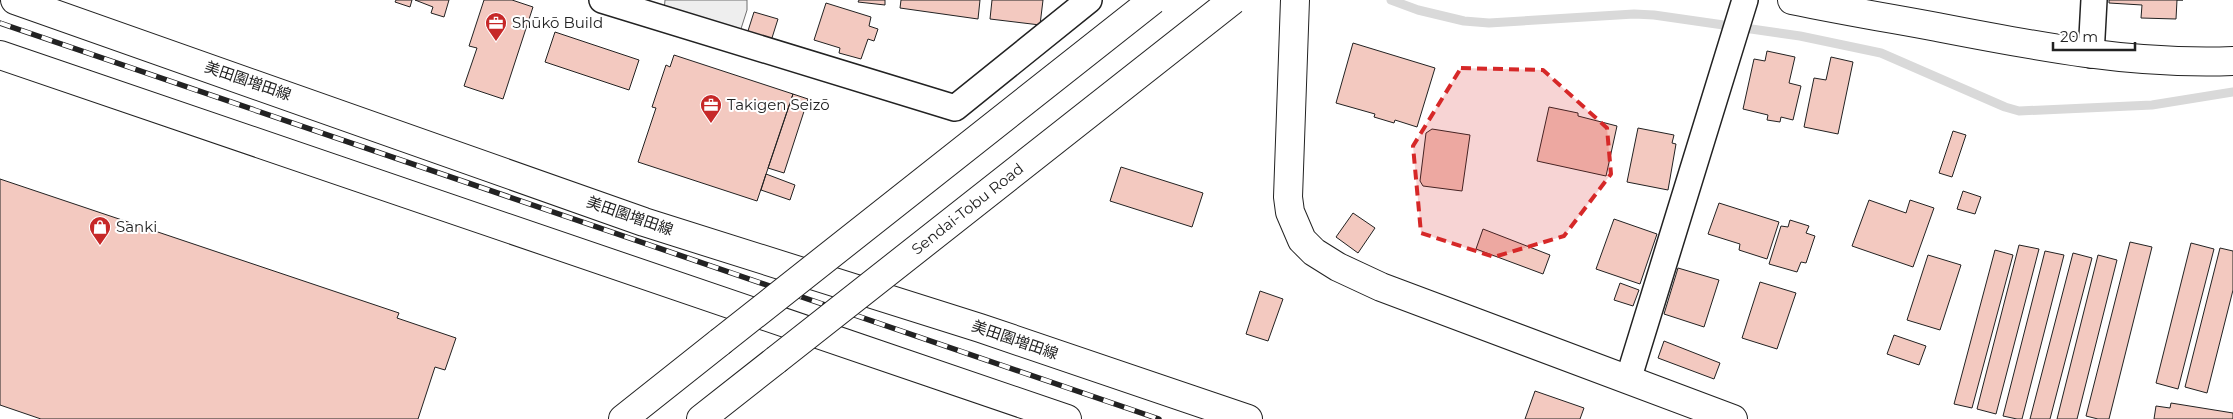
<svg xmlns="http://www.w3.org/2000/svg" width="2233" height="419" font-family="Montserrat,'Noto Sans JP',sans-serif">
  <rect width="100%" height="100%" fill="#fff"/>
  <!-- green -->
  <path fill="#eee" stroke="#6f6f6f" d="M665,0H747V10L739,35L664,11Z"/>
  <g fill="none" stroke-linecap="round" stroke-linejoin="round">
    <!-- stream -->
    <path stroke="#d9d9d9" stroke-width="9" d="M1391,0L1418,10L1464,21L1489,23L1634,14L1654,15L1800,36L1881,53L2005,107L2019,111L2152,105L2233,92"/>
  </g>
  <!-- building -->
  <path fill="#f3c9c0" stroke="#222" d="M396,0H412L410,7L395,2Z
    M415,0H449L444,17L431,13L433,7Z
    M484,0H512L533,7L503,99L464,86L477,48L469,46Z
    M859,0H885V5L858,2Z
    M901,0H980L978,19L900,8Z
    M992,0H1043L1040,25L990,19Z
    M2109,0H2183H2177L2176,19L2141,18L2142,5L2109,3Z
    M826,3L871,17L869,26L878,29L874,41L868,39L861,59L839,53L840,48L814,40Z
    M754,12L778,19L771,41L747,34Z
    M555,32L639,60L629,90L545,62Z
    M1353,43L1435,68L1417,127L1395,120L1394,123L1374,117L1375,114L1336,103Z
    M1767,51L1795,57L1789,83L1801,86L1793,120L1781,117L1780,122L1767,120L1768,115L1743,109L1754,59L1765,61Z
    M674,55L793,94L757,201L638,162L656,108L652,107L666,65L670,67Z
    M1831,57L1853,62L1838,134L1804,127L1814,78L1826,80Z
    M793,94L808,99L784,173L768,168Z
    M1549,107L1578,113V116L1617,126L1606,176L1537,161Z
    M1638,128L1674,135L1672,143L1676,144L1668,190L1627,182Z
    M1432,129L1470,135L1462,191L1423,186L1420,181L1426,133Z
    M1953,131L1966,135L1952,177L1939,173Z
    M1121,167L1203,193L1192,227L1110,201Z
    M766,174L795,185L790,200L761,190Z
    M0,179L399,313L397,318L456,338L445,370L435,367L418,419H41L0,405Z
    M1963,191L1981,197L1975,214L1957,209Z
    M1869,200L1906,213L1910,200L1934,208L1913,267L1852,246Z
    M1719,203L1779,222L1767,259L1739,250L1740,244L1708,234Z
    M1353,213L1375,228L1358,253L1336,237Z
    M1614,219L1657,234L1640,284L1596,269Z
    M1790,220L1809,226L1806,233L1815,236L1806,263L1801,262L1797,272L1769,264L1781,226L1788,227Z
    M1483,229L1550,255L1543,274L1476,249Z
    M2130,242L2152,247L2109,419H2098L2086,416Z
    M2191,243L2214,249L2178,389L2156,383Z
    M2019,245L2039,249L1996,414L1977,409Z
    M2220,248L2233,251V290L2207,393L2185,387Z
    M1995,250L2013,255L1972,408L1954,404Z
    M2045,251L2064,255L2022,419H2017L2003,416Z
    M2073,253L2092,258L2050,419H2030Z
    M1928,255L1961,265L1940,330L1907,320Z
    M2098,255L2117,260L2077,419H2057Z
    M1678,268L1719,280L1704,327L1664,314Z
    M1760,282L1796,293L1777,349L1742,338Z
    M1620,283L1639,290L1633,306L1614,300Z
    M1260,291L1283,299L1268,341L1246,334Z
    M1894,335L1926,346L1919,365L1887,354Z
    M1664,341L1720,363L1714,379L1658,358Z
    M1535,391L1584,408L1580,419H1525Z
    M2171,403L2233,413V419H2154L2156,406L2170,408Z"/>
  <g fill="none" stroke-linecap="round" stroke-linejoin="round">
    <!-- minor casing -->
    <g stroke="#222" stroke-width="28">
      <path id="minor" d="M602,0L955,108L1089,0
        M2091,55L2094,0
        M1628,380L1745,0"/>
    </g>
    <!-- tertiary casing -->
    <g stroke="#222" stroke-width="30">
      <path id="tertiary" d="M1295,0L1288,197L1290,212L1302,240L1314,252L1338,267L1381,287L1733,419
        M1792,0C1840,10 1888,18 1937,27C2035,46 2132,65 2233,61"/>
    </g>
    <!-- secondary casing -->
    <g stroke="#222" stroke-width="30">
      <path id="secondary" d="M15,0L644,222L980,328L1248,419
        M0,55L1067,419"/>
    </g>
    <!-- motorway casing -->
    <g stroke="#222" stroke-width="30">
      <path id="motorway" d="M623,419L720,342
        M701,419L776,360"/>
    </g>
    <!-- minor -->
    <use href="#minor" stroke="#fff" stroke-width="25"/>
    <!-- tertiary -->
    <use href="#tertiary" stroke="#fff" stroke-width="28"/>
    <!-- secondary -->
    <use href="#secondary" stroke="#fff" stroke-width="28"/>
    <!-- motorway -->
    <use href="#motorway" stroke="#fff" stroke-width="28"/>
    <!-- rail casing -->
    <g stroke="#222" stroke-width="5.5">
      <path id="rail" d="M0,23L1159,419"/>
    </g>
    <!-- rail -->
    <use href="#rail" stroke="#fff" stroke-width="4" stroke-dasharray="11" stroke-linecap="butt"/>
    <!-- motorway-bridge casing -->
    <g stroke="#222" stroke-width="30" stroke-linecap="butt">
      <g id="motorway-bridge">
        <path d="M720,342L1153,0"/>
        <path id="s1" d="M776,360L1233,0"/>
      </g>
    </g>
    <!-- motorway-bridge -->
    <use href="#motorway-bridge" stroke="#fff" stroke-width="28"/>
  </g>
  <!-- marked area -->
  <path fill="#d62828" fill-opacity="0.2" stroke="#d62828" stroke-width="4" stroke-dasharray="10 6" stroke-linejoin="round" d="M1461,68L1543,70L1607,128L1611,174L1564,236L1494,257L1421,233L1413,146Z"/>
  <!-- icons -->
  <defs>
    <g id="office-pin" transform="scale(1.125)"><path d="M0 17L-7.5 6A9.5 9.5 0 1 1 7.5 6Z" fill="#c62828" stroke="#fff"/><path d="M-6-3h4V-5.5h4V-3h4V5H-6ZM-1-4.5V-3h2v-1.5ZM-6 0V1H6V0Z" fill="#fff"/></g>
    <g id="shop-pin" transform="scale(1.125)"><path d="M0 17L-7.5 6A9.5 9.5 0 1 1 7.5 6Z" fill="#c62828" stroke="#fff"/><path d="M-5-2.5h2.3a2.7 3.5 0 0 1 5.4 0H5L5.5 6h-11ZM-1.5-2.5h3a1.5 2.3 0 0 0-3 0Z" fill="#fff"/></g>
  </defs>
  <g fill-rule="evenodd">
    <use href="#office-pin" x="496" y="23"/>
    <use href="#office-pin" x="711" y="105"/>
    <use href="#shop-pin" x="100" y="227"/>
  </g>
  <g text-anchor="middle" stroke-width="4" stroke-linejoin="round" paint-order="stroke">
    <!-- poi labels -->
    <g font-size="15" fill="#222" stroke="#fff" text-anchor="start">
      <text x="512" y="28">Shūkō Build</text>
      <text x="727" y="110">Takigen Seizō</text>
      <text x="116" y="232">Sanki</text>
    </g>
    <!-- street labels -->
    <g font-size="15" fill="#222" stroke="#fff">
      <text transform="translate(248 81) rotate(19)" y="5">美田園増田線</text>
      <text dy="5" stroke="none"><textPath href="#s1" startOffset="244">Sendai-Tobu Road</textPath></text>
      <text transform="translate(630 216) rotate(19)" y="5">美田園増田線</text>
      <text transform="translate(1015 340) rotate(19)" y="5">美田園増田線</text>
    </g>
  </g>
  <!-- scale -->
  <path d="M2053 42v8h82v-8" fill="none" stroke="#222222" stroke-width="2.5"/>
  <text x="2060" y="42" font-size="15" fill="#222222" stroke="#ffffff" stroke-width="4" paint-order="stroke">20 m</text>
</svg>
